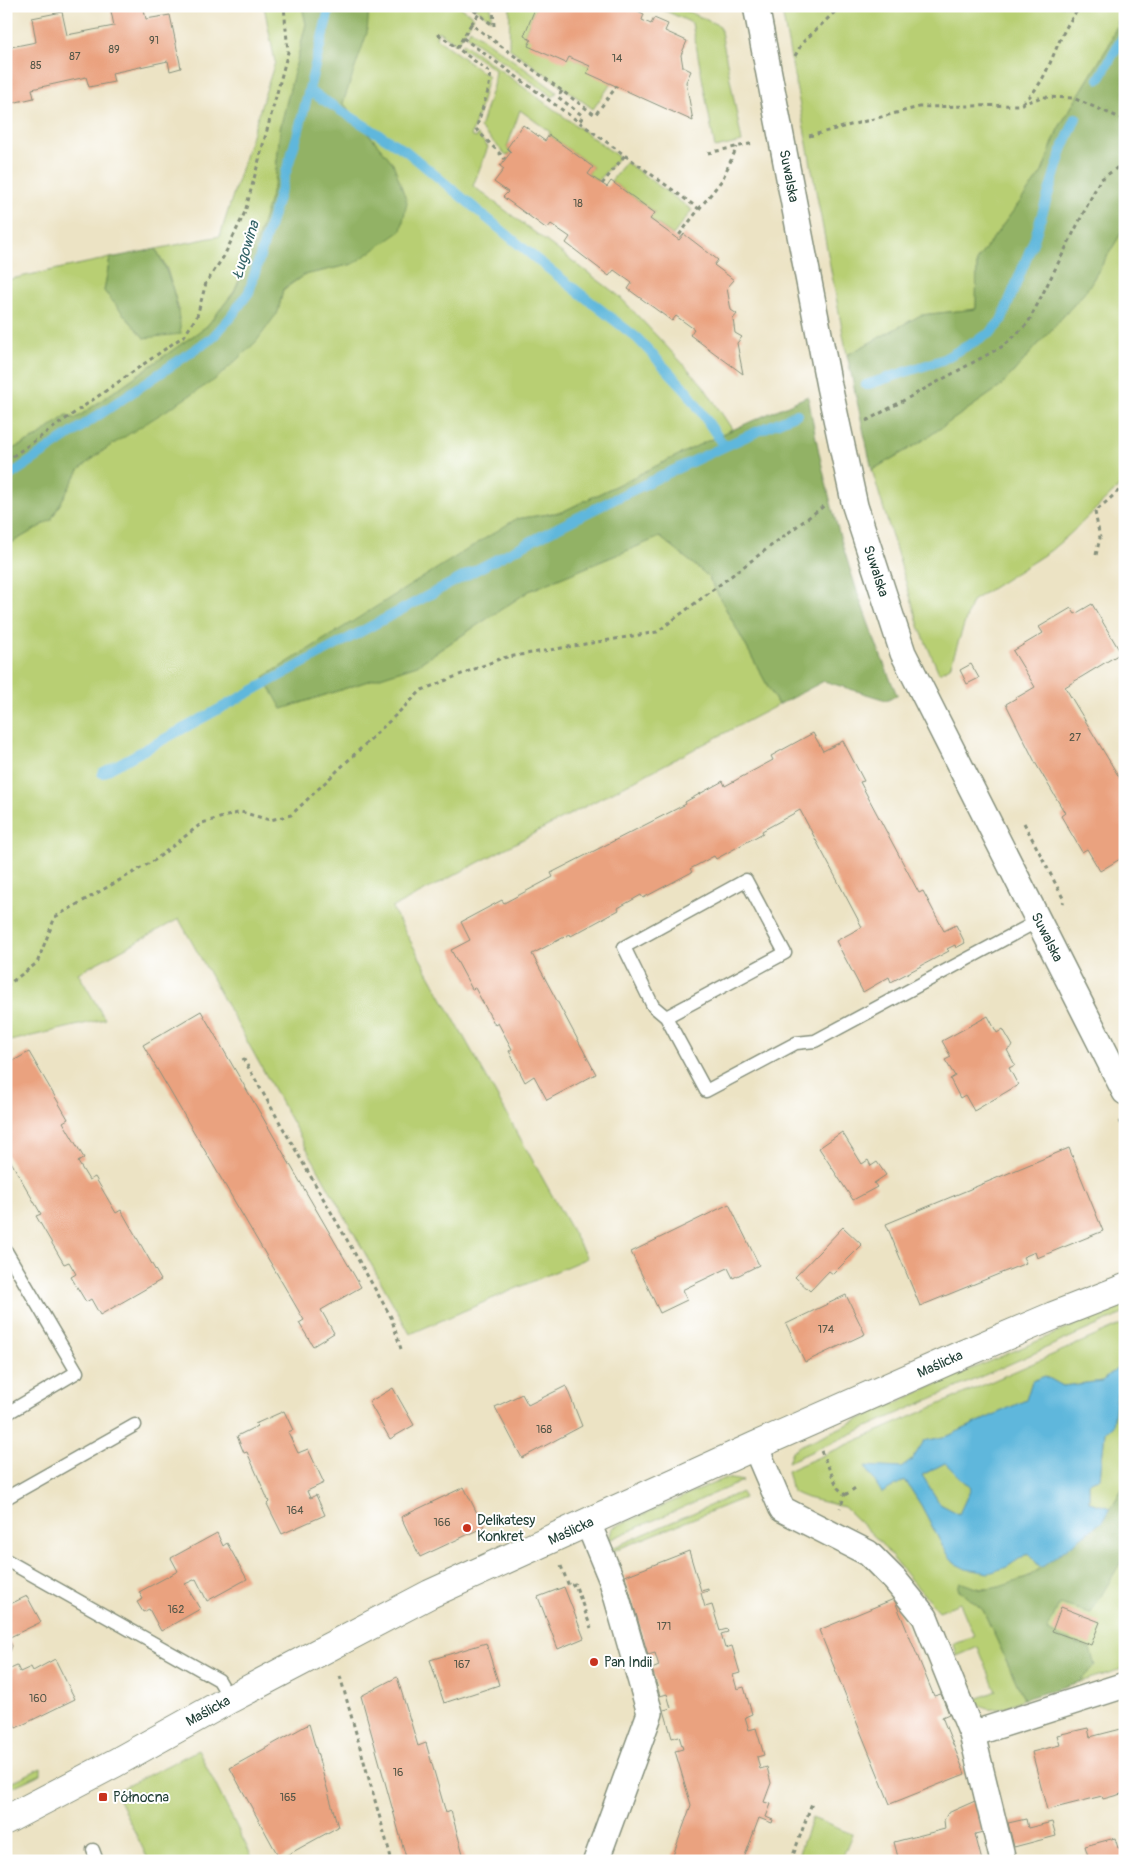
<svg xmlns="http://www.w3.org/2000/svg" width="1131" height="1867" viewBox="0 0 1131 1867" font-family="Pangolin,sans-serif">
	<rect width="100%" height="100%" fill="#fff"/>
	<filter id="ink" filterUnits="userSpaceOnUse"><feTurbulence type="fractalNoise" baseFrequency=".02" numOctaves="2"/><feDisplacementMap in="SourceGraphic" scale="10" xChannelSelector="R" yChannelSelector="G"/><feConvolveMatrix kernelMatrix="1 2 1 2 8 2 1 2 1" color-interpolation-filters="sRGB"/></filter>
	<filter id="wash" filterUnits="userSpaceOnUse"><feTurbulence type="fractalNoise" baseFrequency=".0096" numOctaves="4" result="noise"/><feDisplacementMap in="SourceGraphic" scale="20" xChannelSelector="R" yChannelSelector="G"/><feGaussianBlur stdDeviation="1.12" result="paint"/><feColorMatrix in="noise" values="0 0 0 0 0 0 0 0 0 0 0 0 0 0 0 0 0 1.4 0 .05"/><feComposite in="paint" operator="in"/></filter>
	<g filter="url(#wash)">
		<rect width="100%" height="100%" fill="#ece3c4"/>
		<path fill="#b8cf73" stroke="#6c8654" d="M 264,6 L 302,6 L 306,24 L 280,129 L 275,182 L 258,238 L 234,292 L 207,326 L 75,419 L 67,415 L 36,438 L 6,452 L 6,280 L 110,258 L 104,291 L 144,338 L 179,310 L 167,269 L 156,249 L 220,236 L 275,62 Z
			M 369,6 L 459,6 L 474,17 L 457,44 L 438,31 L 436,38 L 488,76 L 480,109 L 471,136 L 476,138 L 477,134 L 488,147 L 473,186 L 619,296 L 702,384 L 732,429 L 562,512 L 516,519 L 282,709 L 417,665 L 529,591 L 660,537 L 708,576 L 778,705 L 392,908 L 587,1258 L 410,1334 L 179,919 L 78,973 L 105,1019 L 6,1042 L 6,546 L 51,520 L 79,470 L 278,312 L 283,290 L 304,275 L 353,264 L 393,163 L 343,103 L 366,33 Z
			M 472,6 L 491,6 L 491,19 Z
			M 510,6 L 536,6 L 524,36 L 590,66 L 611,84 L 593,109 L 509,48 Z
			M 655,6 L 676,6 L 720,26 L 742,142 L 715,148 L 692,23 Z
			M 781,6 L 1124,6 L 1109,45 L 1058,129 L 1042,172 L 977,260 L 976,309 L 921,315 L 847,355 Z
			M 470,29 L 557,92 L 553,97 L 467,36 Z
			M 463,43 L 619,157 L 598,181 L 588,174 L 593,167 L 549,135 L 550,132 L 520,110 L 507,148 L 511,152 L 507,156 L 480,128 L 493,86 L 495,70 L 461,47 Z
			M 626,162 L 692,210 L 673,235 L 650,219 L 655,213 L 611,181 Z
			M 1125,227 L 1125,481 L 1069,535 L 1050,551 L 972,601 L 950,667 L 939,673 L 920,629 L 872,470 L 919,443 L 1000,387 L 1086,291 Z
			M 1125,1304 L 1125,1313 L 788,1462 L 792,1451 L 802,1445 L 969,1370 Z
			M 1125,1323 L 1125,1362 L 1102,1381 L 1063,1386 L 1045,1376 L 1032,1381 L 1026,1400 L 948,1436 L 924,1441 L 912,1460 L 901,1468 L 866,1467 L 905,1480 L 921,1505 L 943,1547 L 954,1563 L 1007,1567 L 1028,1553 L 1041,1568 C 1018,1585 987,1596 960,1583 L 958,1588 L 983,1610 L 1024,1699 C 1006,1706 989,1718 974,1700 L 996,1691 L 978,1647 L 957,1656 L 954,1644 L 974,1636 L 960,1603 L 939,1611 L 910,1579 L 878,1540 L 844,1507 L 807,1498 L 792,1492 L 787,1471 Z
			M 1125,1384 L 1125,1484 L 1111,1508 L 1089,1502 L 1089,1483 L 1100,1478 L 1105,1432 L 1113,1425 L 1117,1394 Z
			M 945,1463 L 971,1488 L 959,1514 L 940,1504 L 922,1475 Z
			M 726,1478 L 743,1481 L 609,1540 L 612,1528 Z
			M 741,1492 L 744,1498 L 613,1551 L 612,1548 Z
			M 1125,1555 L 1125,1668 L 1079,1682 L 1095,1666 L 1047,1631 L 1059,1603 L 1116,1569 Z
			M 198,1750 L 254,1861 L 149,1861 L 115,1792 Z
			M 41,1768 L 41,1774 L 6,1790 L 6,1782 L 16,1780 Z
			M 812,1818 L 852,1834 L 841,1861 L 796,1861 Z"/>
		<path fill="#92b265" stroke="#58784c" d="M 302,6 L 369,6 L 367,33 L 343,103 L 393,163 L 407,202 L 401,231 L 353,264 L 304,275 L 283,289 L 278,312 L 256,342 L 216,379 L 99,453 L 79,470 L 51,520 L 6,546 L 6,452 L 36,438 L 67,415 L 75,419 L 207,326 L 234,292 L 258,238 L 275,182 L 280,129 L 306,24 Z
			M 1124,6 L 1125,227 L 1086,291 L 1000,387 L 919,443 L 872,470 L 847,355 L 921,315 L 976,309 L 977,260 L 1042,172 L 1058,129 L 1109,45 Z
			M 156,249 C 171,276 178,304 181,334 L 144,338 L 104,291 L 110,258 Z
			M 808,396 C 826,500 855,598 897,695 L 886,700 L 824,681 L 778,705 L 708,576 L 660,537 L 529,591 L 417,665 L 282,709 L 264,677 L 516,519 L 562,512 L 703,443 Z
			M 1125,1484 L 1125,1555 L 1091,1613 L 1059,1604 L 1047,1631 L 1090,1649 L 1095,1666 L 1079,1682 L 1024,1699 L 983,1610 L 958,1589 L 960,1582 L 981,1590 L 999,1587 L 1027,1578 L 1104,1520 Z"/>
		<path fill="#5eb7dc" stroke="#3e7a88" fill-rule="evenodd" d="M 1125,1362 L 1125,1384 L 1117,1394 L 1113,1425 L 1105,1432 L 1100,1478 L 1089,1483 L 1089,1502 L 1111,1508 L 1104,1520 L 1041,1568 L 1028,1553 L 1007,1567 L 989,1573 L 966,1569 L 954,1563 L 943,1547 L 921,1505 L 905,1480 L 882,1493 L 865,1466 L 901,1468 L 912,1460 L 924,1441 L 948,1436 L 1026,1400 L 1032,1381 L 1045,1376 L 1063,1386 L 1102,1381 ZM 945,1463 L 971,1488 L 959,1514 L 940,1504 L 922,1475 Z"/>
		<g fill="none" stroke-linecap="round" stroke-linejoin="round">
			<path stroke="#5eb7dc" stroke-width="10" d="M 1099,79 L 1125,33
				M 309,91 L 406,151 L 540,262 L 637,338 L 687,391 L 724,446
				M 866,385 L 942,360 L 990,333 L 1001,321 L 1034,240 L 1062,150 L 1076,118
				M 6,478 L 212,338 L 230,318 L 249,292 L 298,133 L 330,6
				M 102,773 C 331,649 558,518 797,414"/>
		</g>
		<g id="blocks">
			<path fill="#eaa27f" d="M 110,6 L 143,6 L 146,19 L 170,15 L 181,68 L 170,71 L 168,61 L 112,73 L 114,82 L 89,87 L 86,77 L 32,89 L 34,98 L 12,103 L 10,93 L 6,94 L 6,48 L 36,42 L 32,18 L 62,12 L 67,35 L 114,26 Z
				M 536,6 L 610,6 L 616,9 L 617,6 L 627,6 L 644,14 L 642,20 L 651,24 L 654,18 L 668,24 L 665,31 L 687,41 L 681,55 L 683,67 L 691,71 L 686,82 L 693,121 L 587,73 L 590,66 L 569,57 L 566,63 L 528,46 L 531,40 L 524,36 Z
				M 523,125 L 545,141 L 549,135 L 593,167 L 588,174 L 598,181 L 607,187 L 611,181 L 655,213 L 650,219 L 679,240 L 684,234 L 718,260 L 714,265 L 734,280 L 727,288 L 731,310 L 737,314 L 733,319 L 735,333 L 742,337 L 737,343 L 743,374 L 690,335 L 694,329 L 676,316 L 672,321 L 628,289 L 632,283 L 614,270 L 609,276 L 566,243 L 570,237 L 551,224 L 547,229 L 503,197 L 508,192 L 494,182 L 504,169 L 500,166 L 511,152 L 507,148 Z
				M 1092,604 L 1121,653 L 1065,687 L 1125,787 L 1125,856 L 1100,871 L 1087,849 L 1082,852 L 1061,816 L 1065,813 L 1036,764 L 1006,704 L 1035,687 L 1013,651 L 1043,633 L 1039,627 L 1071,608 L 1075,614 Z
				M 971,664 L 979,678 L 967,684 L 960,670 Z
				M 813,733 L 823,751 L 843,741 L 864,781 L 860,782 L 919,893 L 923,891 L 944,931 L 956,925 L 965,943 L 956,948 L 955,945 L 947,949 L 949,951 L 891,982 L 889,977 L 863,992 L 836,941 L 862,927 L 800,810 L 762,831 L 763,833 L 716,859 L 714,856 L 690,869 L 692,872 L 643,898 L 641,895 L 618,908 L 619,910 L 571,936 L 570,934 L 532,954 L 596,1074 L 547,1100 L 534,1076 L 525,1082 L 509,1051 L 512,1049 L 498,1023 L 495,1025 L 475,988 L 472,989 L 451,950 L 470,940 L 461,922 L 502,900 L 504,903 L 553,877 L 551,873 L 686,804 L 685,802 L 723,781 L 725,786 L 773,760 L 771,756 Z
				M 201,1011 L 361,1287 L 321,1310 L 334,1333 L 313,1346 L 299,1323 L 304,1320 L 143,1045 Z
				M 988,1016 L 997,1033 L 1003,1029 L 1013,1046 L 1007,1050 L 1015,1065 L 1009,1068 L 1018,1085 L 974,1111 L 965,1095 L 960,1098 L 950,1079 L 955,1076 L 945,1060 L 951,1057 L 942,1041 Z
				M 29,1052 L 68,1119 L 63,1122 L 84,1158 L 78,1162 L 89,1180 L 95,1177 L 116,1213 L 121,1210 L 161,1280 L 100,1315 L 91,1299 L 86,1302 L 71,1277 L 76,1274 L 69,1262 L 64,1264 L 36,1216 L 41,1214 L 6,1153 L 6,1065 Z
				M 842,1132 L 862,1164 L 868,1160 L 871,1166 L 877,1162 L 886,1175 L 874,1183 L 877,1187 L 853,1200 L 819,1148 Z
				M 1069,1148 L 1103,1231 L 1037,1258 L 1035,1252 L 1023,1257 L 1026,1263 L 920,1306 L 886,1224 Z
				M 729,1204 L 759,1265 L 733,1278 L 728,1268 L 682,1290 L 687,1300 L 660,1313 L 631,1252 Z
				M 843,1227 L 862,1245 L 833,1274 L 829,1271 L 810,1291 L 795,1277 Z
				M 846,1295 L 865,1334 L 805,1362 L 786,1324 Z
				M 6,1354 L 12,1363 L 6,1366 Z
				M 566,1386 L 582,1426 L 522,1458 L 495,1407 L 522,1394 L 528,1405 Z
				M 393,1388 L 414,1425 L 390,1439 L 369,1402 Z
				M 284,1411 L 293,1430 L 288,1432 L 298,1453 L 308,1449 L 324,1483 L 307,1491 L 310,1498 L 316,1495 L 325,1515 L 282,1534 L 267,1504 L 269,1502 L 247,1452 L 244,1453 L 237,1436 L 257,1426 L 255,1424 Z
				M 464,1487 L 484,1527 L 420,1557 L 401,1517 Z
				M 217,1533 L 223,1546 L 227,1543 L 247,1579 L 207,1601 L 196,1579 L 185,1584 L 200,1609 L 161,1631 L 149,1609 L 143,1612 L 137,1602 L 143,1599 L 139,1592 L 178,1571 L 171,1558 Z
				M 689,1551 L 701,1591 L 708,1589 L 708,1591 L 701,1593 L 705,1607 L 712,1605 L 720,1631 L 727,1629 L 728,1632 L 721,1634 L 725,1648 L 732,1646 L 740,1673 L 733,1675 L 737,1689 L 744,1687 L 752,1714 L 745,1717 L 749,1730 L 756,1728 L 764,1755 L 757,1757 L 760,1769 L 767,1767 L 771,1783 L 764,1802 L 771,1804 L 766,1817 L 773,1820 L 772,1823 L 759,1818 L 743,1861 L 671,1861 L 691,1805 L 675,1751 L 683,1749 L 679,1736 L 672,1738 L 664,1710 L 671,1708 L 667,1694 L 660,1696 L 652,1669 L 659,1666 L 655,1653 L 648,1655 L 625,1576 Z
				M 564,1587 L 584,1638 L 558,1649 L 538,1597 Z
				M 27,1596 L 41,1622 L 8,1638 L 12,1646 L 10,1652 L 6,1653 L 6,1606 Z
				M 894,1599 L 934,1696 L 941,1694 L 949,1714 L 942,1717 L 965,1774 L 890,1804 L 819,1630 Z
				M 1061,1607 L 1100,1622 L 1091,1645 L 1052,1631 Z
				M 486,1643 L 499,1685 L 444,1703 L 430,1660 Z
				M 55,1659 L 75,1699 L 16,1728 L 12,1719 L 6,1721 L 6,1684 L 9,1683 L 6,1678 L 6,1671 L 17,1666 L 20,1672 L 31,1667 L 33,1671 Z
				M 397,1677 L 418,1746 L 426,1743 L 446,1813 L 451,1811 L 465,1861 L 407,1861 L 361,1696 Z
				M 309,1724 L 338,1827 L 280,1859 L 230,1768 Z
				M 1088,1728 L 1090,1737 L 1125,1728 L 1125,1793 L 1103,1799 L 1102,1796 L 1047,1810 L 1032,1752 L 1060,1745 L 1057,1735 Z
				M 975,1801 L 983,1832 L 975,1834 L 982,1861 L 899,1861 L 894,1842 L 945,1829 L 944,1820 L 948,1813 Z
				M 1026,1819 L 1028,1828 L 1052,1822 L 1056,1836 L 1014,1847 L 1008,1823 Z
				M 1115,1838 L 1118,1848 L 1125,1847 L 1125,1861 L 1071,1861 L 1088,1856 L 1085,1846 Z"/>
		</g>
	</g>
	<g filter="url(#ink)">
		<use href="#blocks" fill-opacity="0" stroke="#86907c" stroke-width="1"/>
		<g fill="none" stroke-linecap="round" stroke-linejoin="round">
			<g stroke="#86907c" stroke-width="15">
				<path id="lane" d="M 666,1017 L 653,1006 L 624,947 L 746,880 L 785,953 L 666,1017 L 706,1091 L 796,1043 L 815,1041 L 1038,921
					M 6,1251 L 77,1372 L 6,1414
					M 6,1498 L 135,1425
					M 6,1560 L 219,1680 L 230,1699
					M 93,1850 L 97,1861"/>
			</g>
			<g stroke="#86907c" stroke-width="28">
				<path id="street" d="M 756,6 L 829,386 L 855,506 L 903,653 L 1125,1092
					M 755,1446 L 782,1509 L 868,1553 L 895,1580 L 925,1617 L 972,1734 L 1003,1861
					M 588,1523 L 612,1581 L 650,1713 L 596,1861
					M 972,1734 L 1125,1685"/>
			</g>
			<g stroke="#86907c" stroke-width="30">
				<path id="secondary" d="M 6,1820 L 115,1763 L 230,1699 L 430,1594 L 755,1446 L 961,1355 L 1053,1316 L 1125,1288"/>
			</g>
			<path stroke="#86907c" stroke-width="3" stroke-dasharray="4 4" stroke-linecap="butt" d="M 467,6 L 479,14
				M 493,6 L 494,26 L 479,14 L 471,24 L 595,115 L 617,86
				M 471,24 L 457,48 L 491,73 L 488,91 L 476,129 L 505,159
				M 438,34 L 457,48
				M 463,38 L 699,209 L 677,238
				M 795,56 L 802,43 L 841,6
				M 562,91 L 558,97 L 583,116 L 580,121
				M 1022,103 C 1047,84 1052,52 1067,26 C 1071,19 1076,13 1080,6
				M 809,136 L 919,107 L 1019,105 L 1042,97 L 1073,98 L 1125,120
				M 708,153 L 754,143
				M 602,184 L 625,155
				M 699,209 L 722,180 L 737,147
				M 866,421 L 1005,345 L 1028,323 L 1100,180 L 1125,162
				M 6,461 L 185,335 L 197,316 L 206,283 L 224,256 L 245,212 L 288,52 L 284,6
				M 1096,555 L 1100,538 L 1095,512 L 1125,485
				M 1024,823 L 1064,900 L 1063,903
				M 6,986 L 37,963 L 55,917 L 155,860 L 202,823 L 241,812 L 270,820 L 291,815 L 422,690 L 502,658 L 657,632 L 825,505
				M 243,1058 L 391,1317 L 401,1349
				M 1119,1121 L 1125,1132
				M 821,1451 L 838,1488 L 845,1495 L 840,1508
				M 845,1495 L 857,1487
				M 561,1566 L 569,1586 L 575,1584 L 591,1628
				M 340,1676 L 392,1861
				M 791,1861 L 812,1803"/>
			<use href="#lane" stroke="#fff" stroke-width="12"/>
			<use href="#street" stroke="#fff" stroke-width="25"/>
			<use href="#secondary" stroke="#fff" stroke-width="28"/>
		</g>
	</g>
	<g fill="#c8321e" stroke="#fff" stroke-width="2">
		<circle cx="467" cy="1528" r="5"/>
		<circle cx="594" cy="1662" r="5"/>
		<rect x="98" y="1792" width="10" height="10" rx="2.5"/>
	</g>
	<g text-anchor="middle" dominant-baseline="central" stroke-width="4" stroke-linejoin="round" paint-order="stroke">
		<g font-size="11" fill="#525647">
			<text x="154" y="40">91</text>
			<text x="114" y="49">89</text>
			<text x="75" y="56">87</text>
			<text x="617" y="58">14</text>
			<text x="36" y="65">85</text>
			<text x="578" y="203">18</text>
			<text x="1075" y="737">27</text>
			<text x="826" y="1329">174</text>
			<text x="544" y="1429">168</text>
			<text x="295" y="1510">164</text>
			<text x="442" y="1522">166</text>
			<text x="176" y="1609">162</text>
			<text x="664" y="1626">171</text>
			<text x="462" y="1664">167</text>
			<text x="38" y="1698">160</text>
			<text x="398" y="1772">16</text>
			<text x="288" y="1797">165</text>
		</g>
		<g font-size="14" fill="#1f3d34" stroke="#fff">
			<text transform="translate(789 176) rotate(79)">Suwalska</text>
			<text transform="translate(876 571) rotate(72)">Suwalska</text>
			<text transform="translate(1047 937) rotate(63)">Suwalska</text>
			<text transform="translate(940 1364) rotate(-24)">Maślicka</text>
			<text transform="translate(571 1531) rotate(-25)">Maślicka</text>
			<text transform="translate(208 1711) rotate(-29)">Maślicka</text>
		</g>
		<g font-size="14" fill="#1f3d34" stroke="#fff" text-anchor="start">
			<text x="477" y="1520">Delikatesy<tspan x="477" dy="16">Konkret</tspan></text>
			<text x="604" y="1662">Pan Indii</text>
			<text x="113" y="1797">Północna</text>
		</g>
		<g font-size="15" font-style="italic" fill="#326266" stroke="#fff">
			<text transform="translate(246 250) rotate(-73)">Ługowina</text>
		</g>
	</g>
	<rect width="1131" height="1867" fill="none" stroke="#fff" stroke-width="25"/>
</svg>
